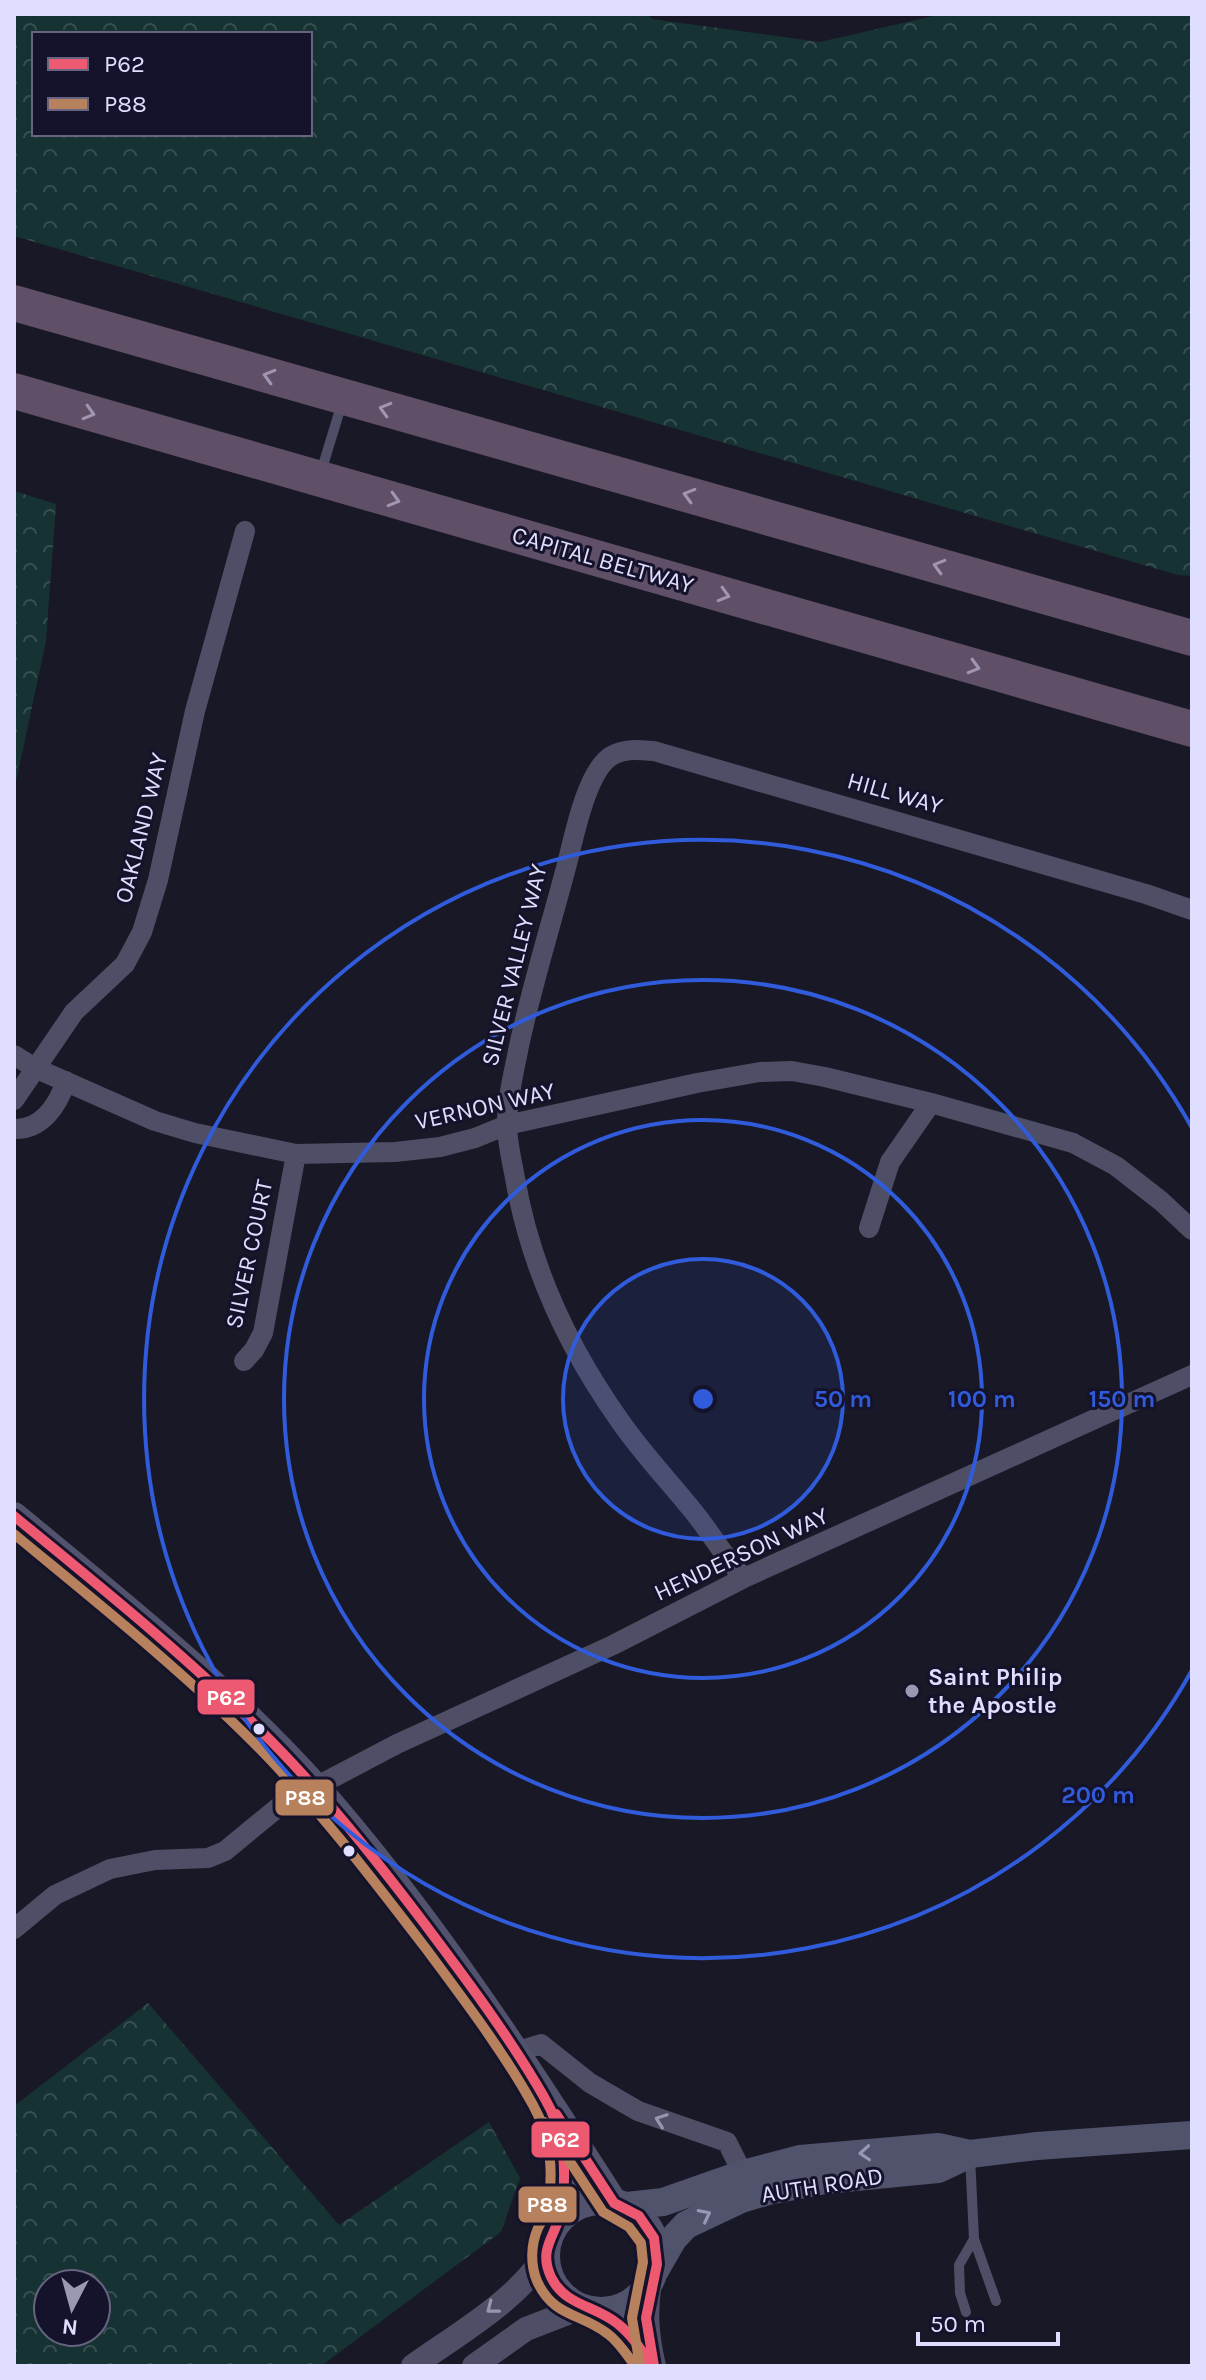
<svg xmlns="http://www.w3.org/2000/svg" width="1206" height="2380" viewBox="0 0 1206 2380" font-family="Karla,sans-serif">
	<defs>
		<pattern id="forest-crowns" width="20" height="18" patternUnits="userSpaceOnUse" patternTransform="scale(2)"><rect width="20" height="18" fill="#163232"/><path d="M2 6a3 3 0 1 1 6 0M12 15a3 3 0 1 1 6 0" fill="none" stroke="#384f51"/></pattern>
	</defs>
	<rect width="100%" height="100%" fill="#191826"/>
	<path fill="url(#forest-crowns)" fill-rule="evenodd" d="M 14,14 L 647,14 L 652,19 L 820,42 L 942,14 L 1192,14 L 1192,576 L 1178,575 L 14,236 ZM 34,34 L 310,34 L 310,134 L 34,134 Z
		M 14,491 L 56,504 L 46,641 L 14,791 Z
		M 148,2003 L 339,2225 L 489,2122 L 520,2178 L 501,2232 L 321,2366 L 14,2366 L 14,2106 ZM 48,2284 L 96,2284 L 96,2332 L 48,2332 Z"/>
	<g fill="none" stroke-linecap="round" stroke-linejoin="round">
		<path stroke="#4e4e66" stroke-width="10" d="M 321,472 L 342,403
			M 974,2239 L 996,2301
			M 966,2312 L 960,2293 L 959,2265 L 974,2239 L 970,2156"/>
		<path stroke="#4e4e66" stroke-width="20" d="M 14,1055 L 35,1068 L 155,1121 L 195,1133 L 296,1154 L 395,1152 L 440,1147 L 475,1138 L 507,1125 L 697,1083 L 760,1072 L 792,1071 L 825,1077 L 931,1103
			M 14,1100 L 74,1012 L 125,964 L 142,932 L 158,880 L 195,711 L 245,531
			M 14,1129 C 42,1130 58,1105 66,1081
			M 869,1228 L 890,1162 L 931,1103 L 1073,1143 L 1116,1166 L 1161,1201 L 1192,1230
			M 244,1361 L 254,1350 L 263,1333 L 296,1154
			M 744,1578 C 723,1556 712,1534 693,1511 C 669,1481 642,1453 620,1421 C 569,1349 530,1266 515,1178 C 512,1161 507,1142 507,1124 C 507,1098 514,1072 519,1046 C 532,985 551,925 567,864 C 574,837 587,768 613,755 C 626,748 640,750 654,751 L 1146,894 L 1192,910
			M 14,1929 L 55,1895 L 110,1869 L 155,1860 L 208,1858 L 225,1851 L 281,1805 L 397,1744 L 613,1645 L 744,1578 L 1192,1375
			M 515,2052 L 541,2044 L 590,2083 L 638,2111 L 727,2142 L 743,2174"/>
		<path stroke="#4e4e66" stroke-width="24" d="M 650,2282 C 645,2312 647,2336 654,2366
			M 594,2310 L 614,2320 L 649,2362
			M 413,2366 C 456,2335 520,2299 546,2253
			M 474,2366 L 526,2329 L 583,2307"/>
		<path stroke="#51526c" stroke-width="28" d="M 14,1516 C 124,1607 240,1698 333,1807 C 438,1930 527,2067 614,2203
			M 558,2128 L 566,2166 L 560,2219
			M546 2256a55 55 0 1 1 110 0a55 55 0 1 1-110 0Z
			M 627,2206 L 663,2202 L 743,2174 L 800,2159 L 938,2147 L 970,2154
			M 654,2272 L 673,2239 L 686,2225 L 741,2199 L 768,2191 L 825,2180 L 938,2169 L 970,2154 L 1037,2146 L 1192,2135"/>
		<path stroke="#5f4f67" stroke-width="36" d="M 14,303 L 1192,638
			M 14,391 L 1192,729"/>
		<g stroke="#15122c" stroke-width="16">
			<path id="bus-1" d="M 14,1516 C 98,1585 183,1653 260,1730 C 320,1789 373,1856 424,1923 C 466,1979 509,2036 544,2097 C 565,2132 568,2174 560,2214 C 555,2237 538,2249 551,2277 C 565,2306 595,2305 618,2324 C 632,2335 642,2351 652,2366
				M 556,2114 L 614,2203 L 639,2216 L 654,2238 L 657,2264 L 646,2318 L 654,2366"/>
		</g>
		<g stroke="#15122c" stroke-width="16">
			<path id="bus-2" d="M 14,1534 C 95,1601 178,1667 252,1741 C 316,1805 372,1878 427,1950 C 464,2000 503,2051 533,2105 C 551,2137 555,2176 546,2211 C 545,2217 541,2222 538,2228 C 531,2244 530,2264 537,2281 C 553,2317 581,2313 608,2334 C 619,2342 627,2355 635,2366
				M 544,2122 L 603,2212 L 629,2227 L 641,2243 L 643,2262 L 632,2318 L 640,2366"/>
		</g>
		<use href="#bus-1" stroke="#ec5970" stroke-width="10"/>
		<use href="#bus-2" stroke="#b6815c" stroke-width="10"/>
	</g>
	<defs><path id="oneway-chevron" d="M-2-3.5L2.5 0L-2 3.5" fill="none" stroke-width="1.6" stroke-linecap="round" stroke-linejoin="round" transform="scale(2)"/></defs>
	<g stroke="#a096b2">
		<use href="#oneway-chevron" transform="translate(269 376) rotate(-164)"/>
		<use href="#oneway-chevron" transform="translate(385 409) rotate(-164)"/>
		<use href="#oneway-chevron" transform="translate(89 413) rotate(16)"/>
		<use href="#oneway-chevron" transform="translate(689 495) rotate(-164)"/>
		<use href="#oneway-chevron" transform="translate(394 500) rotate(16)"/>
		<use href="#oneway-chevron" transform="translate(939 566) rotate(-164)"/>
		<use href="#oneway-chevron" transform="translate(724 595) rotate(16)"/>
		<use href="#oneway-chevron" transform="translate(974 667) rotate(16)"/>
	</g>
	<g stroke="#9796b2">
		<use href="#oneway-chevron" transform="translate(661 2120) rotate(-160)"/>
		<use href="#oneway-chevron" transform="translate(492 2308) rotate(142)"/>
	</g>
	<g stroke="#9898b5">
		<use href="#oneway-chevron" transform="translate(865 2153) rotate(176)"/>
		<use href="#oneway-chevron" transform="translate(705 2215) rotate(-27)"/>
	</g>
	<circle cx="703" cy="1399" r="140" fill="#305cdc" fill-opacity=".12"/>
	<g fill="none" stroke="#305cdc" stroke-width="4">
		<circle cx="703" cy="1399" r="140"/>
		<circle cx="703" cy="1399" r="279"/>
		<circle cx="703" cy="1399" r="419"/>
		<path d="M1192 1670A559 559 0 1 1 1192 1128"/>
	</g>
	<circle fill="#9a99b2" stroke="#15122c" stroke-width="3" cx="912" cy="1691" r="8"/>
	<g fill="#e0defe" stroke="#15122c" stroke-width="3">
		<circle cx="259" cy="1729" r="7"/>
		<circle cx="349" cy="1851" r="7"/>
	</g>
	<g text-anchor="middle" dominant-baseline="central" stroke-width="6" stroke-linejoin="round" paint-order="stroke">
		<g font-size="24" fill="#e0defe" stroke="#15122c">
			<text transform="translate(603 560) rotate(16)">CAPITAL BELTWAY</text>
			<text transform="translate(895 793) rotate(16)">HILL WAY</text>
			<text transform="translate(141 828) rotate(-76)">OAKLAND WAY</text>
			<text transform="translate(514 965) rotate(-76)">SILVER VALLEY WAY</text>
			<text transform="translate(485 1106) rotate(-13)">VERNON WAY</text>
			<text transform="translate(249 1254) rotate(-78)">SILVER COURT</text>
			<text transform="translate(741 1554) rotate(-25)">HENDERSON WAY</text>
			<text transform="translate(822 2185) rotate(-9)">AUTH ROAD</text>
		</g>
		<g font-size="24" font-weight="bold" fill="#e0defe" stroke="#15122c" text-anchor="start">
			<text x="928" y="1677">Saint Philip<tspan x="928" dy="28">the Apostle</tspan></text>
		</g>
	</g>
	<circle cx="703" cy="1399" r="12" fill="#305cdc" stroke="#15122c" stroke-width="4"/>
	<g font-size="24" text-anchor="middle" font-weight="bold" fill="#305cdc" stroke="#15122c" stroke-width="6" stroke-linejoin="round" paint-order="stroke">
		<text x="843" y="1407">50 m</text>
		<text x="982" y="1407">100 m</text>
		<text x="1122" y="1407">150 m</text>
		<text x="1098" y="1803">200 m</text>
	</g>
	<g stroke="#15122c" stroke-width="3">
		<rect x="196" y="1678" width="60" height="38" rx="8" fill="#ec5970"/>
		<rect x="274" y="1778" width="61" height="39" rx="8" fill="#b6815c"/>
		<rect x="530" y="2120" width="61" height="39" rx="8" fill="#ec5970"/>
		<rect x="517" y="2185" width="61" height="39" rx="8" fill="#b6815c"/>
	</g>
	<g font-size="22" text-anchor="middle" font-weight="bold" fill="#fff">
		<text x="226" y="1705">P62</text>
		<text x="305" y="1805">P88</text>
		<text x="560" y="2147">P62</text>
		<text x="547" y="2212">P88</text>
	</g>
	<rect width="1206" height="2380" fill="none" stroke="#e0defe" stroke-width="32"/>
	<rect x="32" y="32" width="280" height="104" fill="#15122c" stroke="#666480" stroke-width="2"/>
	<rect x="48" y="58" width="40" height="12" fill="#ec5970" stroke="#666480" stroke-width="2"/>
	<text x="104" y="72" font-size="24" fill="#e0defe">P62</text>
	<rect x="48" y="98" width="40" height="12" fill="#b6815c" stroke="#666480" stroke-width="2"/>
	<text x="104" y="112" font-size="24" fill="#e0defe">P88</text>
	<g transform="translate(72 2308) rotate(186)"><circle r="38" fill="#15122c" stroke="#666480" stroke-width="2"/>
	<path d="M0-6L14 30L0 20L-14 30Z" fill="#9a99b2"/>
	<text y="-12" font-size="22" font-weight="bold" text-anchor="middle" fill="#e0defe">N</text>
	</g>
	<path d="M918 2332v12h140v-12" fill="none" stroke="#e0defe" stroke-width="4"/>
	<text x="930" y="2332" font-size="24" fill="#e0defe" stroke="#15122c" stroke-width="6" paint-order="stroke">50 m</text>
</svg>
